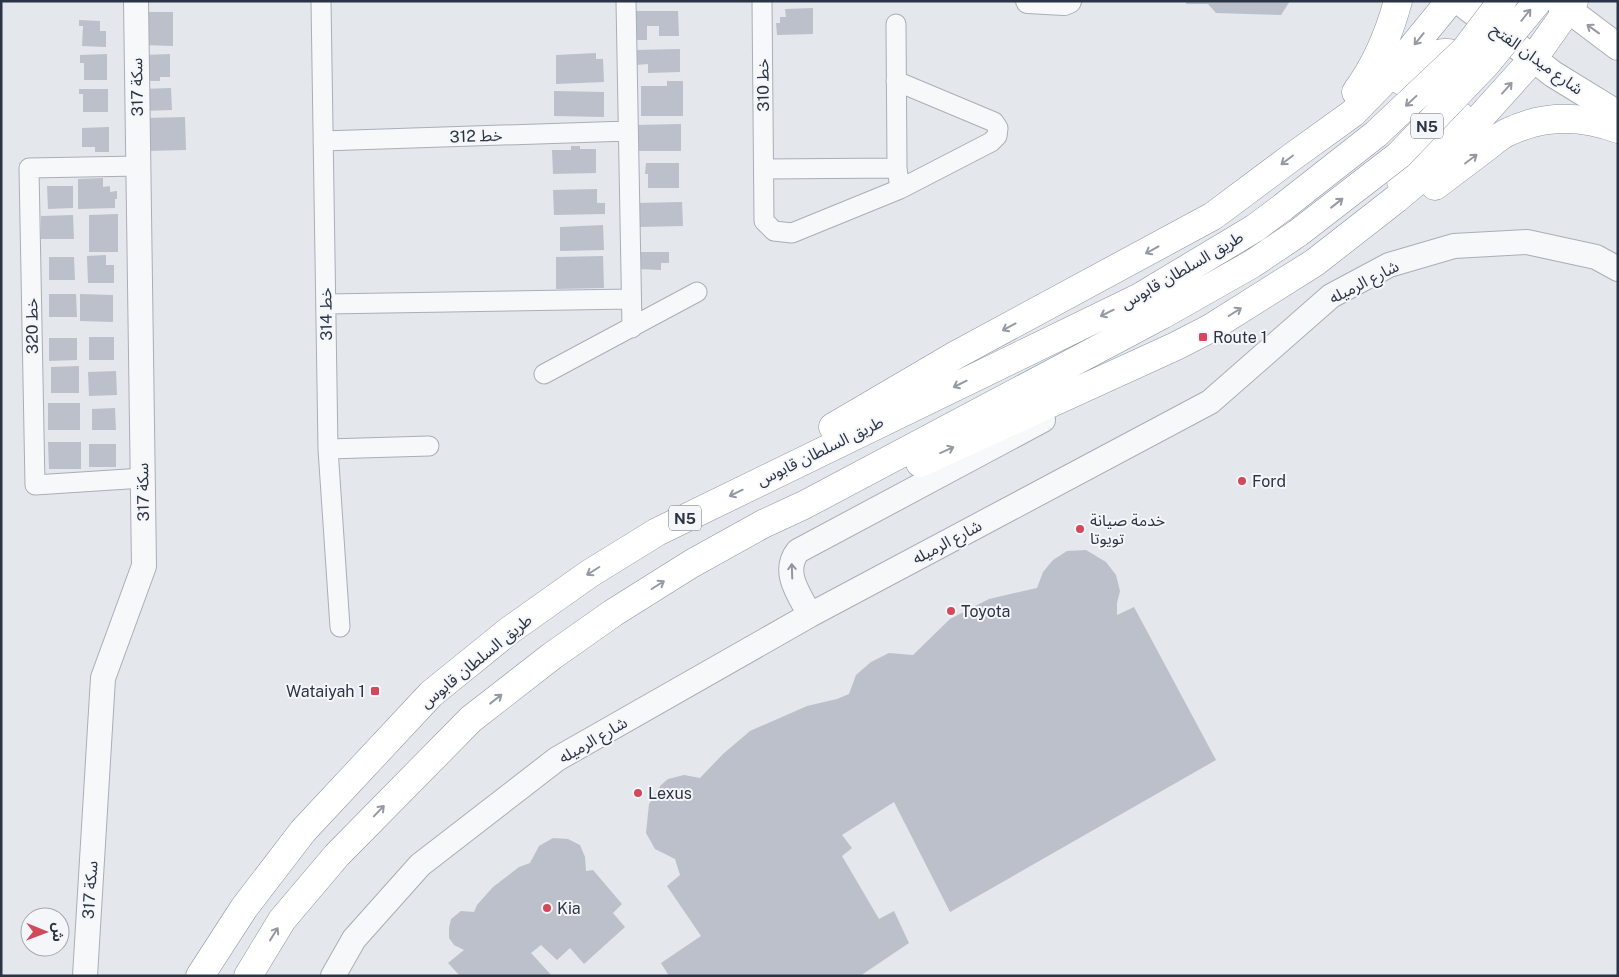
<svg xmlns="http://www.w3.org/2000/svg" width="1619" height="977" viewBox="0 0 1619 977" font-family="'Public Sans','Noto Sans Arabic',sans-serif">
	<rect width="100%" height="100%" fill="#e4e7ec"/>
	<path fill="#bbc0ca" d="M 1186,1 L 1290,1 L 1281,15 L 1216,13 L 1208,4 L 1186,4 Z
		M 813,8 L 813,34 L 777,35 L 776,23 L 780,23 L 780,17 L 786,17 L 785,9 Z
		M 632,11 L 678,11 L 679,36 L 659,36 L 659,26 L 647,26 L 647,40 L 633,40 Z
		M 144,12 L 173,12 L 173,46 L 144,45 Z
		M 79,20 L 100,21 L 100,31 L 106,31 L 106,47 L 82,46 L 83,26 L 79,26 Z
		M 680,49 L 680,72 L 648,73 L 648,64 L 636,65 L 635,50 Z
		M 596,53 L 596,59 L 603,59 L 604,82 L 556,84 L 556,55 Z
		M 107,54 L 107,80 L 84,80 L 84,63 L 80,63 L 80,55 Z
		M 170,54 L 170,77 L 160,77 L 160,81 L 150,81 L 150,78 L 144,78 L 144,55 Z
		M 667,81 L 683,81 L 683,116 L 641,116 L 641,86 L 667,86 Z
		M 171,88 L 172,110 L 142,111 L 141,89 Z
		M 79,89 L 108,89 L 108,112 L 83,112 L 83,94 L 79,94 Z
		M 554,91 L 604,92 L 604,117 L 554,116 Z
		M 185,117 L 186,150 L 146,151 L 146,118 Z
		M 681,124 L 681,151 L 636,151 L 636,125 Z
		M 109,127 L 109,152 L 95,152 L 95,147 L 82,147 L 82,128 Z
		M 571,146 L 580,146 L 580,149 L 596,149 L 596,173 L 553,174 L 552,150 L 571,150 Z
		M 646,163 L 679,163 L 679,188 L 648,188 L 648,174 L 645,174 Z
		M 103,178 L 103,187 L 110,186 L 110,192 L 117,191 L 117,199 L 115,199 L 115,208 L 78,209 L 78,179 Z
		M 47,186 L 73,186 L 73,208 L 48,209 Z
		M 597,189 L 597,203 L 605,203 L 605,214 L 554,215 L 553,190 Z
		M 682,202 L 683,226 L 639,227 L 639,203 Z
		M 118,214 L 118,252 L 89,252 L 89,215 Z
		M 73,215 L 74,239 L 41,239 L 41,216 Z
		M 603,225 L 604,250 L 560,251 L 560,227 Z
		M 638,252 L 669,252 L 669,263 L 661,263 L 661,270 L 638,269 Z
		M 106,255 L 106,265 L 114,265 L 114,283 L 88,283 L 87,256 Z
		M 603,256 L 604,288 L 556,289 L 556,257 Z
		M 49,257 L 74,257 L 75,280 L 49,280 Z
		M 49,294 L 76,294 L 77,317 L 49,317 Z
		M 80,294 L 113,295 L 113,322 L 80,321 Z
		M 89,337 L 114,337 L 114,360 L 89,360 Z
		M 49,338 L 77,338 L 77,360 L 49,361 Z
		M 79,366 L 79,393 L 51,393 L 51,367 Z
		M 116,371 L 117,395 L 89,396 L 88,372 Z
		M 48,403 L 80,403 L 80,430 L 48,430 Z
		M 115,408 L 116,430 L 92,430 L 92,409 Z
		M 48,442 L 81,442 L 81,469 L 49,469 Z
		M 89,444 L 116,444 L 116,467 L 89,467 Z
		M 1086,550 L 1106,562 L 1116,575 L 1120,591 L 1117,603 L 1117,615 L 1134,607 L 1216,760 L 950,912 L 894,802 L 842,835 L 852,848 L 842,856 L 879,919 L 894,911 L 909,943 L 860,976 L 669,976 L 661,963 L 701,936 L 667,886 L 680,875 L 675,859 L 655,849 L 646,833 L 649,804 L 661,785 L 668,779 L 684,775 L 700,778 L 723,754 L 750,731 L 807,706 L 837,699 L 849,694 L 856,675 L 871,662 L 889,653 L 913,655 L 950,619 L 989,599 L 1037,588 L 1043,572 L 1053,560 L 1067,551 Z
		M 553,838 L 568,839 L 580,845 L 585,857 L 586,871 L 593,870 L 622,904 L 613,913 L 625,927 L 584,964 L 570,948 L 557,960 L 541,945 L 531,953 L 552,976 L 460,976 L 448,963 L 464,950 L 454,945 L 449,938 L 449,928 L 451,919 L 461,911 L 474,912 L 477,905 L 493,887 L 519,867 L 530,863 L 539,846 Z"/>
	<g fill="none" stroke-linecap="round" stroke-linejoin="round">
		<g stroke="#a9aeb7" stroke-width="21">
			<path id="minor" d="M 321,1 L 328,449 L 340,627
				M 626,1 L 632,328
				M 762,1 L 764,221 L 774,231 L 792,233 L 900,189 L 991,142 L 997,136 L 998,128 L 994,122 L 896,81
				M 896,24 L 897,168 L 900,189
				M 323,141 L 628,131
				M 139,166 L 29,168 L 35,485 L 143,478
				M 764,169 L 897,168
				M 326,304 L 631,299
				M 544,374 L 697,292
				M 328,449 L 429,446"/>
		</g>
		<g stroke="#a9aeb7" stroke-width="26">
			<path id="tertiary" d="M 1028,1 L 1064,3 L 1069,1
				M 810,615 C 800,596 781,572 798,551 L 1043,420
				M 85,976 L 103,678 L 144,566 L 136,1
				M 333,976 L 354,939 L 420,865 L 557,759 L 810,615 L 1210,402 L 1331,296 L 1389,265 L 1454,246 L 1527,242 L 1596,257 L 1618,269"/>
		</g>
		<g stroke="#a9aeb7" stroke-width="28">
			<path id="secondary" d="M 1459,1 L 1553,74 L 1618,114
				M 1557,1 L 1618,47"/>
		</g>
		<g stroke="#8b94a3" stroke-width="29">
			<path id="trunk" d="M 1402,81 C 1423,60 1449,35 1472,71
				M 1356,92 C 1376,65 1389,34 1398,1
				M 1401,181 L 1403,171 L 1460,116
				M 1435,186 C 1451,174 1468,161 1484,149 C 1491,144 1498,137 1506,133 C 1542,115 1580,115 1618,129
				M 833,427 L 954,356 L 1213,216 L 1292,157 L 1353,113 L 1388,77 L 1450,1
				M 920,463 L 1176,346 L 1209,329 L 1314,263 L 1396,199 L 1440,162 L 1533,59 L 1574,1
				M 200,976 L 244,908 L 303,831 L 431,694 L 510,630 L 589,574 L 657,532 L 1140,297 L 1255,228 L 1283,207
				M 248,976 L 282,920 L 337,855 L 471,719 L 552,656 L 613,613 L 691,564 L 763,524 L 804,505 L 1162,315 L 1252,264 L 1298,233"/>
		</g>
		<use href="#minor" stroke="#f7f8fa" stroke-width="19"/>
		<use href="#tertiary" stroke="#f7f8fa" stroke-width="24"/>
		<use href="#secondary" stroke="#fff" stroke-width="26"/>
		<use href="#trunk" stroke="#fff" stroke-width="28"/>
		<g stroke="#8b94a3" stroke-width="29" stroke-linecap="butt">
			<path id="trunk-bridge" d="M 1283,207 L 1376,134 L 1465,50 L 1502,1
				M 1298,233 L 1399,155 L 1486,64 L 1538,1"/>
		</g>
		<use href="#trunk-bridge" stroke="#fff" stroke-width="28"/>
	</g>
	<defs><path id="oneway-shaft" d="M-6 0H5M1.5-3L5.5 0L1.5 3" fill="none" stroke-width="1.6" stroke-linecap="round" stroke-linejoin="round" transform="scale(1.25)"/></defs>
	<g stroke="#959aa2">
		<use href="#oneway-shaft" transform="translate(1526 15) rotate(-51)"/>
		<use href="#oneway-shaft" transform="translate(1593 29) rotate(-144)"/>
		<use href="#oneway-shaft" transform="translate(1419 39) rotate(129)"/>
		<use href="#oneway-shaft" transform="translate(1507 88) rotate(-48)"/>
		<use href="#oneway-shaft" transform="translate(1411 101) rotate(137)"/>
		<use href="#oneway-shaft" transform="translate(1471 159) rotate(-37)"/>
		<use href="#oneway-shaft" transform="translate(1287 160) rotate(143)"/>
		<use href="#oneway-shaft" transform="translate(1337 203) rotate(-38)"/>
		<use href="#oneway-shaft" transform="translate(1152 250) rotate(151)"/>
		<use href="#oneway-shaft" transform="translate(1235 312) rotate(-32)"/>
		<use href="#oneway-shaft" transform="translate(1107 313) rotate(154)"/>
		<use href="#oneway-shaft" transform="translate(1009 327) rotate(152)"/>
		<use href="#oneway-shaft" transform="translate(960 384) rotate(154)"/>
		<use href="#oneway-shaft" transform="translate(947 450) rotate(-24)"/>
		<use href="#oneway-shaft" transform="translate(736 493) rotate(154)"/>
		<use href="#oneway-shaft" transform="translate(593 571) rotate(148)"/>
		<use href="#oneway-shaft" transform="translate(658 585) rotate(-32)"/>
		<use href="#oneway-shaft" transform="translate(496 699) rotate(-38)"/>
		<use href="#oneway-shaft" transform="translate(379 811) rotate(-46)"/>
		<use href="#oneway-shaft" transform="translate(274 934) rotate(-58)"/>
	</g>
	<use stroke="#9196a0" href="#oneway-shaft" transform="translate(792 571) rotate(-92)"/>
	<g fill="#d1495b" stroke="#f4f6f9" stroke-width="2">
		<rect x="1198" y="332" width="10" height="10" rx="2.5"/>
		<circle cx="1242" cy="481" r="5"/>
		<circle cx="1080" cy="529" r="5"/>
		<circle cx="951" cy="611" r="5"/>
		<rect x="370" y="686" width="10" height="10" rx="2.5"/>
		<circle cx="638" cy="793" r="5"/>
		<circle cx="547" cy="908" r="5"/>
	</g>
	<g text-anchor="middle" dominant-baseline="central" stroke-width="4" stroke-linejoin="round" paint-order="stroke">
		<g fill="#f4f6f9" stroke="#676e7b" stroke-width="1">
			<rect x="1411" y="113.5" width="32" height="25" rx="4"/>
			<rect x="669" y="505.5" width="32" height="25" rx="4"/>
		</g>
		<g font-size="15" font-weight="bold" fill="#2b3445">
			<text x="1427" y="126">N5</text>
			<text x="685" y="518">N5</text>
		</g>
		<g font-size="16" fill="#2b3445" stroke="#f4f6f9">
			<text transform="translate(1537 59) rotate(36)">شارع ميدان الفتح</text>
			<text transform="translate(763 85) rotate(-91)">خط 310</text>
			<text transform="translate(137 87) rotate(-91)">سكة 317</text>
			<text transform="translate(476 136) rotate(-2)">خط 312</text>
			<text transform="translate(1182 270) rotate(-30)">طريق السلطان قابوس</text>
			<text transform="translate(1364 282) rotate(-27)">شارع الرميله</text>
			<text transform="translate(326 314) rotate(-91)">خط 314</text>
			<text transform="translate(32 326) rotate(-91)">خط 320</text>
			<text transform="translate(820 451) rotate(-26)">طريق السلطان قابوس</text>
			<text transform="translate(143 492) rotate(-91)">سكة 317</text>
			<text transform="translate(947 542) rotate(-28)">شارع الرميله</text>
			<text transform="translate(476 661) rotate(-39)">طريق السلطان قابوس</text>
			<text transform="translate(593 740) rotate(-30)">شارع الرميله</text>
			<text transform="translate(90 890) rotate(-86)">سكة 317</text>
		</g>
		<g font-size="16" fill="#2b3445" stroke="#f4f6f9" text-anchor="start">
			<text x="1213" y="337">Route 1</text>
			<text x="1252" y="481">Ford</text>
			<text x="1090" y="520">خدمة صيانة<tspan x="1090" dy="18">تويوتا</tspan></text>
			<text x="961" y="611">Toyota</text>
			<text x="365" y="691" text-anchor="end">Wataiyah 1</text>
			<text x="648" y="793">Lexus</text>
			<text x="557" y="908">Kia</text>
		</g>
	</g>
	<rect width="1619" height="977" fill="none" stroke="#2b3445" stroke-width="5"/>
	<g transform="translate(45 932) rotate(91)"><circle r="24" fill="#f4f6f9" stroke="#a4a8b1"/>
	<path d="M0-4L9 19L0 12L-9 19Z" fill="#d1495b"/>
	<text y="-8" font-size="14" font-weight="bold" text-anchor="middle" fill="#2b3445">ش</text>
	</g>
</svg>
